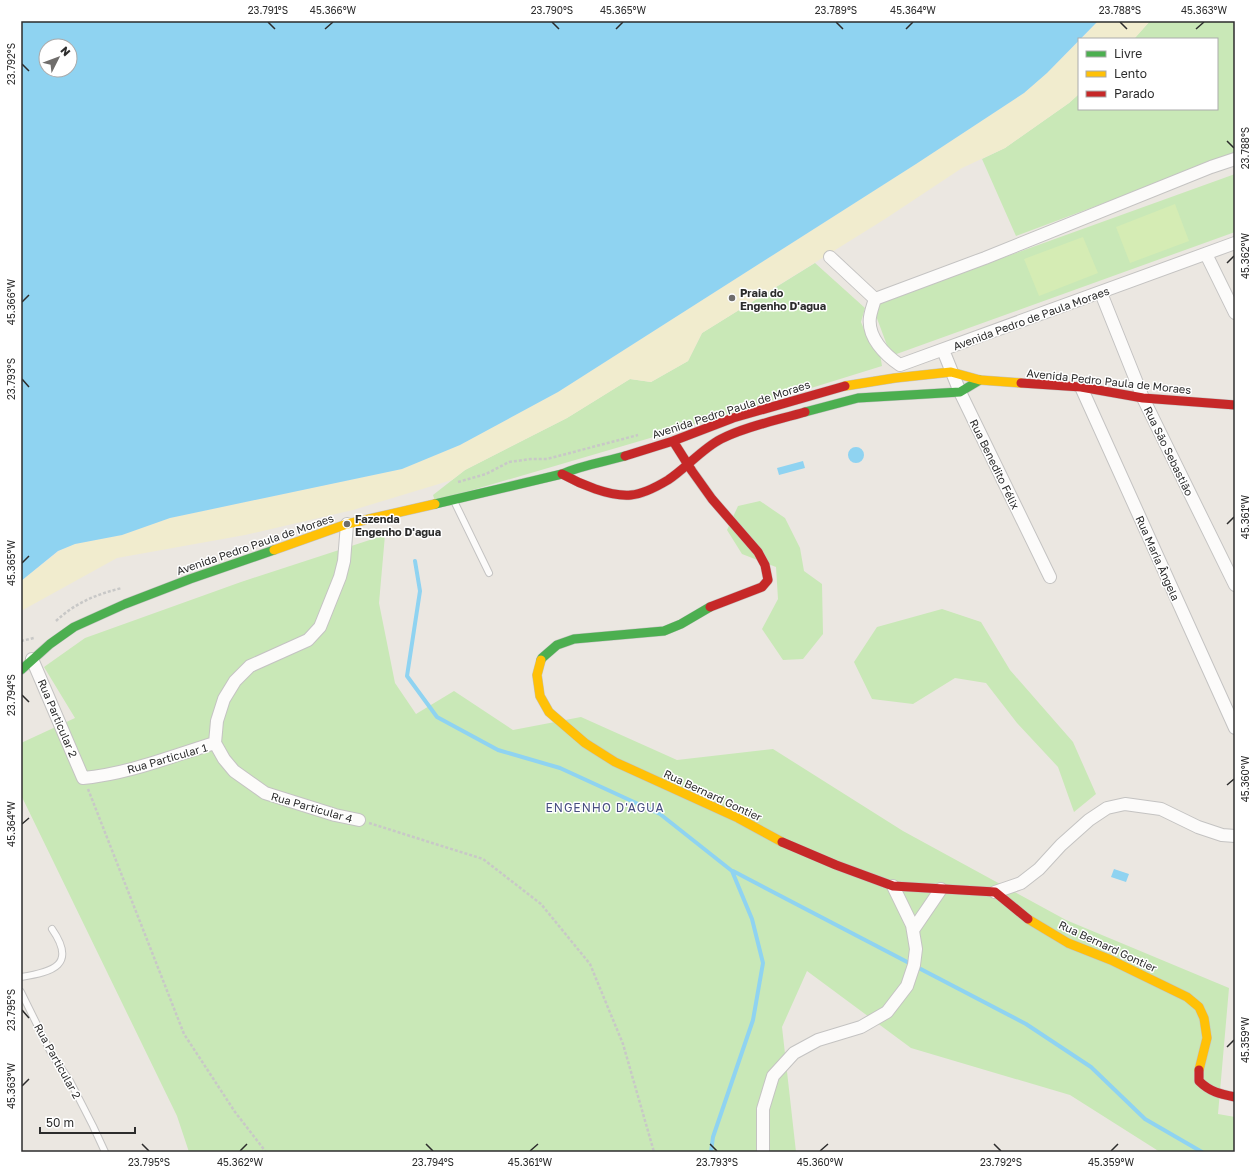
<svg xmlns="http://www.w3.org/2000/svg" width="1256" height="1173" viewBox="0 0 1256 1173" font-family="'Golos Text',sans-serif">
	<rect width="100%" height="100%" fill="#ebe7e1"/>
	<path fill="#c9e8b7" d="M 1150,21 L 1235,21 L 1235,154 L 1016,236 L 982,159 L 1005,148 L 1069,103 L 1079,94 L 1079,109 L 1217,109 L 1217,39 L 1134,39 Z
		M 1235,174 L 1235,232 L 891,356 L 872,305 Z
		M 815,263 L 865,308 L 861,322 L 871,346 L 880,354 L 882,366 L 657,436 L 435,501 L 433,495 L 465,470 L 567,418 L 630,379 L 651,382 L 688,361 L 702,333 Z
		M 760,501 L 785,518 L 800,548 L 804,571 L 822,584 L 823,634 L 803,659 L 783,660 L 762,629 L 778,599 L 776,567 L 742,554 L 727,530 L 738,506 Z
		M 385,535 L 379,603 L 395,683 L 416,714 L 454,691 L 513,730 L 581,717 L 677,760 L 773,749 L 903,831 L 1066,920 L 1229,988 L 1218,1114 L 1235,1117 L 1235,1152 L 1160,1152 L 1070,1095 L 911,1048 L 807,971 L 782,1027 L 796,1152 L 189,1152 L 177,1116 L 21,795 L 21,743 L 75,718 L 44,667 L 85,638 L 241,582 Z
		M 942,609 L 981,622 L 1010,670 L 1073,742 L 1096,794 L 1074,812 L 1058,767 L 1017,723 L 986,683 L 955,678 L 913,704 L 872,699 L 854,662 L 877,627 Z"/>
	<path fill="#f1ecce" d="M 1098,21 L 1150,21 L 1134,39 L 1081,39 Z
		M 1079,41 L 1079,94 L 1069,103 L 1005,148 L 962,168 L 885,219 L 702,333 L 688,361 L 651,382 L 630,379 L 567,418 L 465,470 L 452,480 L 353,510 L 245,535 L 117,558 L 21,611 L 21,581 L 59,551 L 75,544 L 122,535 L 170,518 L 402,469 L 460,445 L 558,392 L 916,164 L 1024,93 L 1047,73 Z"/>
	<path fill="#d5ecb4" d="M 1175,204 L 1189,241 L 1130,263 L 1116,227 Z
		M 1083,237 L 1098,273 L 1039,296 L 1024,259 Z"/>
	<path fill="#8fd3f1" fill-rule="evenodd" d="M 21,21 L 1098,21 L 1047,73 L 1024,93 L 916,164 L 558,392 L 460,445 L 402,469 L 170,518 L 122,535 L 75,544 L 58,551 L 21,581 ZM 46,46 L 70,46 L 70,70 L 46,70 Z
		M848 455a8 8 0 1 1 16 0a8 8 0 1 1-16 0Z
		M 803,461 L 805,468 L 779,475 L 777,468 Z
		M 1114,869 L 1129,874 L 1126,882 L 1111,877 Z"/>
	<g fill="none" stroke-linecap="round" stroke-linejoin="round">
		<path stroke="#8fd3f1" stroke-width="4" d="M 415,561 L 420,591 L 407,676 L 437,717 L 498,750 L 560,768 L 660,814 L 732,871 L 752,919 L 763,963 L 753,1020 L 713,1137 L 711,1152
			M 733,871 L 1026,1024 L 1091,1067 L 1145,1119 L 1202,1152"/>
		<g stroke="#c4c3c2" stroke-width="8">
			<path id="lane" d="M 454,501 L 489,573
				M 21,977 C 53,972 77,965 52,929
				M 21,992 L 52,1055 L 70,1081 L 93,1126 L 105,1152"/>
		</g>
		<g stroke="#c4c3c2" stroke-width="14">
			<path id="street" d="M 1206,254 L 1235,313
				M 830,257 L 875,299
				M 1101,293 L 1143,398 L 1235,585
				M 875,299 L 985,258 L 1211,167 L 1235,159
				M 875,299 C 873,305 871,311 870,317 C 867,337 885,355 900,365
				M 943,350 L 960,392 L 1050,577
				M 900,365 L 1235,243
				M 1081,387 L 1235,728
				M 32,659 L 83,778 C 128,774 172,756 215,743
				M 215,743 L 217,721 L 224,699 L 235,681 L 250,666 L 308,640 L 320,627 L 340,577 L 344,561 L 347,524
				M 215,743 L 224,759 L 234,771 L 265,793 L 335,815 L 359,820
				M 995,892 L 1021,883 L 1039,869 L 1061,845 L 1089,820 L 1107,808 L 1125,804 L 1161,809 L 1198,827 L 1222,835 L 1235,836
				M 913,930 L 941,889
				M 763,1152 L 763,1109 L 773,1076 L 794,1053 L 818,1040 L 861,1027 L 887,1012 L 907,986 L 914,965 L 916,949 L 912,925 L 893,886"/>
		</g>
		<g stroke="#c4c3c2" stroke-width="10">
			<path id="fast" d="M 805,412 L 858,398 L 960,392 L 980,380
				M 435,504 L 562,474 C 582,465 604,462 625,456
				M 541,660 L 542,658 L 557,645 L 574,639 L 664,631 L 681,624 L 710,607
				M 21,670 L 50,644 L 74,627 L 125,604 L 190,579 L 274,550"/>
		</g>
		<g stroke="#c4c3c2" stroke-width="10">
			<path id="slow" d="M 845,386 L 895,378 L 951,372 L 980,380 L 1021,383
				M 274,550 L 347,524 L 435,504
				M 541,660 L 537,675 L 540,696 L 549,712 L 585,743 L 615,762 L 738,818 L 782,842
				M 1028,919 L 1068,943 L 1111,960 L 1187,997 L 1199,1007 L 1204,1018 L 1207,1038 L 1199,1070"/>
		</g>
		<g stroke="#c4c3c2" stroke-width="10">
			<path id="jam" d="M 1021,383 L 1081,387 L 1143,398 L 1235,405
				M 673,441 L 692,471 L 712,499 L 758,552 L 765,565 L 768,580 L 762,587 L 710,607
				M 625,456 L 673,441 L 733,418 L 845,386
				M 562,474 C 580,484 610,497 631,495 C 643,494 658,486 668,480 C 685,469 703,448 721,439 C 747,426 778,420 805,412
				M 782,842 L 836,865 L 893,886 L 995,892 L 1028,919
				M 1199,1070 L 1199,1081 C 1210,1092 1220,1094 1235,1097"/>
		</g>
		<path stroke="#c8c8c7" stroke-width="2.5" stroke-dasharray="3 2" stroke-linecap="butt" d="M 458,482 L 486,474 L 509,462 L 531,459 L 547,459 L 638,435
			M 56,621 C 75,603 97,594 122,588
			M 21,641 L 34,638
			M 88,789 L 184,1034 L 235,1112 L 266,1152
			M 369,823 L 483,859 L 541,904 L 590,964 L 623,1044 L 654,1152"/>
		<use href="#lane" stroke="#fcfbfa" stroke-width="6"/>
		<use href="#street" stroke="#fcfbfa" stroke-width="12"/>
		<use href="#fast" stroke="#4caf50" stroke-width="9"/>
		<use href="#slow" stroke="#ffc107" stroke-width="9"/>
		<use href="#jam" stroke="#c62828" stroke-width="9"/>
	</g>
	<path fill="none" stroke="#2c2c2c" stroke-width="1.5" d="M 268,22 L 275,29M 552,22 L 559,29M 836,22 L 843,29M 1120,22 L 1127,29M 325,29 L 333,22M 616,29 L 623,22M 906,29 L 913,22M 1196,29 L 1204,22M 22,64 L 29,71M 1227,141 L 1234,148M 1227,263 L 1234,256M 22,302 L 29,295M 22,379 L 29,387M 1227,524 L 1234,517M 22,563 L 29,556M 22,695 L 29,702M 1227,785 L 1234,779M 22,824 L 29,818M 22,1010 L 29,1018M 1227,1047 L 1234,1040M 22,1086 L 29,1079M 142,1144 L 149,1151M 426,1144 L 433,1151M 710,1144 L 717,1151M 994,1144 L 1001,1151M 240,1151 L 247,1144M 530,1151 L 538,1144M 820,1151 L 828,1144M 1111,1151 L 1118,1144"/>
	<g fill="#6f6d6b" stroke="#fff" stroke-width="1.5">
		<circle cx="732" cy="298" r="4"/>
		<circle cx="347" cy="524" r="4"/>
	</g>
	<g text-anchor="middle" dominant-baseline="central" stroke-width="3" stroke-linejoin="round" paint-order="stroke">
		<g font-size="11" font-weight="bold" fill="#2c2c2c" stroke="#fff" text-anchor="start">
			<text x="740" y="292">Praia do<tspan x="740" dy="13">Engenho D'agua</tspan></text>
			<text x="355" y="518">Fazenda<tspan x="355" dy="13">Engenho D'agua</tspan></text>
		</g>
		<g font-size="11" fill="#2c2c2c" stroke="#fff">
			<text transform="translate(1031 318) rotate(-20)">Avenida Pedro de Paula Moraes</text>
			<text transform="translate(1109 381) rotate(6)">Avenida Pedro Paula de Moraes</text>
			<text transform="translate(731 409) rotate(-18)">Avenida Pedro Paula de Moraes</text>
			<text transform="translate(1169 451) rotate(64)">Rua São Sebastião</text>
			<text transform="translate(995 464) rotate(64)">Rua Benedito Félix</text>
			<text transform="translate(255 544) rotate(-19)">Avenida Pedro Paula de Moraes</text>
			<text transform="translate(1158 558) rotate(66)">Rua Maria Ângela</text>
			<text transform="translate(58 718) rotate(67)">Rua Particular 2</text>
			<text transform="translate(167 758) rotate(-16)">Rua Particular 1</text>
			<text transform="translate(713 795) rotate(25)">Rua Bernard Gontier</text>
			<text transform="translate(312 807) rotate(16)">Rua Particular 4</text>
			<text transform="translate(1108 946) rotate(25)">Rua Bernard Gontier</text>
			<text transform="translate(58 1061) rotate(61)">Rua Particular 2</text>
		</g>
		<g font-size="12" letter-spacing="1" fill="#484f81" stroke="#fff">
			<text x="605" y="807">ENGENHO D'AGUA</text>
		</g>
	</g>
	<rect width="1256" height="1173" fill="none" stroke="#ffffff" stroke-width="44"/>
	<rect x="1078" y="38" width="140" height="72" fill="#ffffff" stroke="#ababab"/>
	<rect x="1086" y="51" width="20" height="6" fill="#4caf50" stroke="#ababab"/>
	<text x="1114" y="58" font-size="12" fill="#2c2c2c">Livre</text>
	<rect x="1086" y="71" width="20" height="6" fill="#ffc107" stroke="#ababab"/>
	<text x="1114" y="78" font-size="12" fill="#2c2c2c">Lento</text>
	<rect x="1086" y="91" width="20" height="6" fill="#c62828" stroke="#ababab"/>
	<text x="1114" y="98" font-size="12" fill="#2c2c2c">Parado</text>
	<g transform="translate(58 58) rotate(48)"><circle r="19" fill="#ffffff" stroke="#ababab"/>
	<path d="M0-3L7 15L0 10L-7 15Z" fill="#6f6d6b"/>
	<text y="-6" font-size="11" font-weight="bold" text-anchor="middle" fill="#2c2c2c">N</text>
	</g>
	<path d="M40 1127v6h95v-6" fill="none" stroke="#2c2c2c" stroke-width="2"/>
	<text x="46" y="1127" font-size="12" fill="#2c2c2c" stroke="#ffffff" stroke-width="3" paint-order="stroke">50 m</text>
	<rect x="22" y="22" width="1212" height="1129" fill="none" stroke="#2c2c2c" stroke-width="1.5"/>
	<g font-size="10" text-anchor="middle" fill="#2c2c2c">
		<text x="268" y="14">23.791°S</text>
		<text x="333" y="14">45.366°W</text>
		<text x="552" y="14">23.790°S</text>
		<text x="623" y="14">45.365°W</text>
		<text x="836" y="14">23.789°S</text>
		<text x="913" y="14">45.364°W</text>
		<text x="1120" y="14">23.788°S</text>
		<text x="1204" y="14">45.363°W</text>
		<text transform="translate(11 64) rotate(-90)" y="4">23.792°S</text>
		<text transform="translate(1245 148) rotate(-90)" y="4">23.788°S</text>
		<text transform="translate(1245 256) rotate(-90)" y="4">45.362°W</text>
		<text transform="translate(11 302) rotate(-90)" y="4">45.366°W</text>
		<text transform="translate(11 379) rotate(-90)" y="4">23.793°S</text>
		<text transform="translate(1245 517) rotate(-90)" y="4">45.361°W</text>
		<text transform="translate(11 563) rotate(-90)" y="4">45.365°W</text>
		<text transform="translate(11 695) rotate(-90)" y="4">23.794°S</text>
		<text transform="translate(1245 779) rotate(-90)" y="4">45.360°W</text>
		<text transform="translate(11 824) rotate(-90)" y="4">45.364°W</text>
		<text transform="translate(11 1010) rotate(-90)" y="4">23.795°S</text>
		<text transform="translate(1245 1040) rotate(-90)" y="4">45.359°W</text>
		<text transform="translate(11 1086) rotate(-90)" y="4">45.363°W</text>
		<text x="149" y="1166">23.795°S</text>
		<text x="240" y="1166">45.362°W</text>
		<text x="433" y="1166">23.794°S</text>
		<text x="530" y="1166">45.361°W</text>
		<text x="717" y="1166">23.793°S</text>
		<text x="820" y="1166">45.360°W</text>
		<text x="1001" y="1166">23.792°S</text>
		<text x="1111" y="1166">45.359°W</text>
	</g>
</svg>
